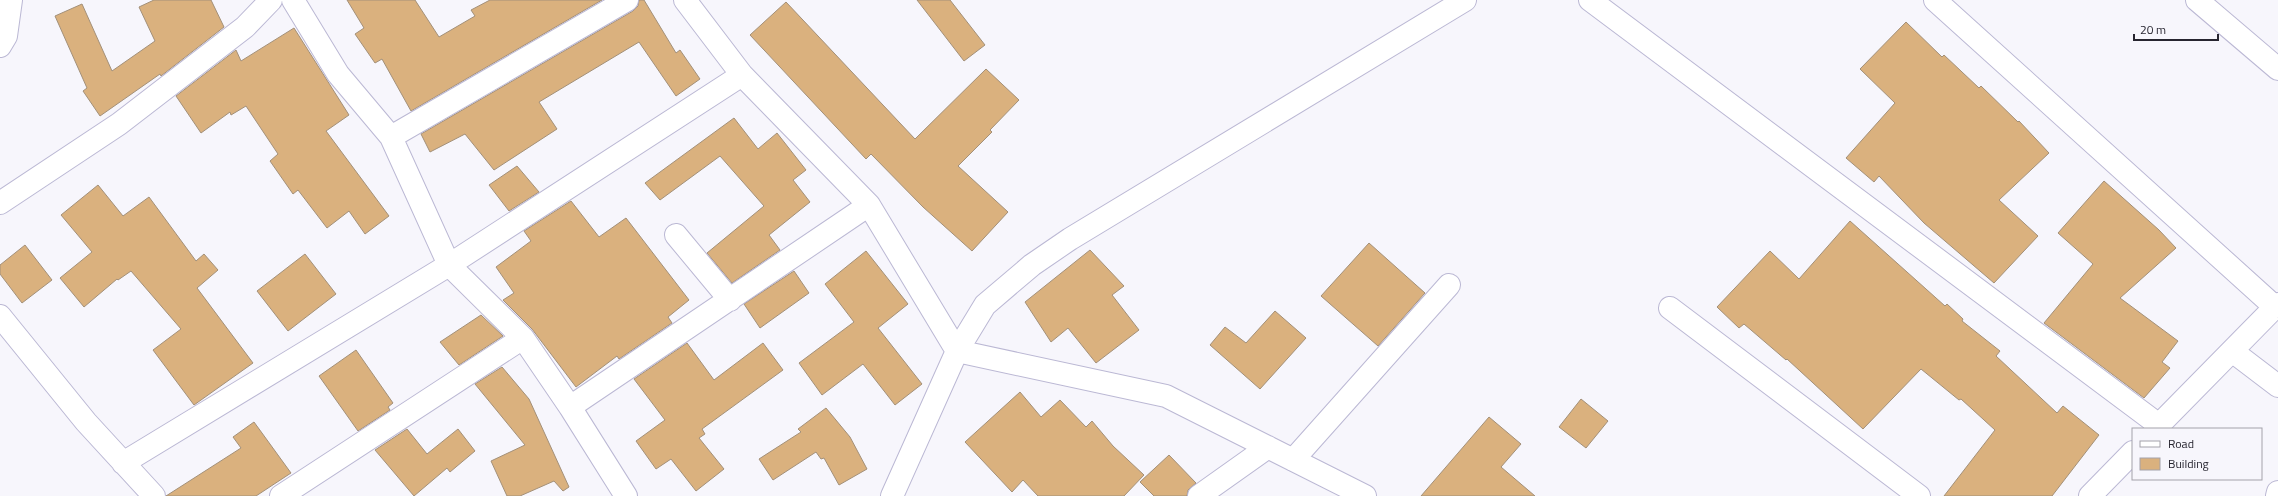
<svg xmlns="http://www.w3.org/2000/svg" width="2278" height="496" viewBox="0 0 2278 496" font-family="'Titillium Web',sans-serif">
	<rect width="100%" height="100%" fill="#f7f6fc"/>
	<path fill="#dab17e" stroke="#a39079" d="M 154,0 L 211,0 L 224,27 L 161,76 L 160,74 L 100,116 L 83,91 L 87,88 L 55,16 L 82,4 L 112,71 L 155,41 L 139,7 Z
		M 347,0 L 415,0 L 439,37 L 475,16 L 471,10 L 490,0 L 602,0 L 411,111 L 382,59 L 375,63 L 355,34 L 364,28 Z
		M 639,0 L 644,0 L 676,53 L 680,50 L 700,79 L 676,96 L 639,42 L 539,102 L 557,129 L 494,170 L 465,134 L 430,152 L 421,134 L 633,11 L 638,6 Z
		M 917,0 L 950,0 L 985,45 L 964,61 Z
		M 786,2 L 915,139 L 986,69 L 1019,100 L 990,130 L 992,132 L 958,166 L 1008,212 L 972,251 L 923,207 L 871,154 L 866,159 L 750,35 Z
		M 1906,22 L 1942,57 L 1944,55 L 1979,88 L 1981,86 L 2018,122 L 2019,121 L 2049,153 L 1999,200 L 2038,236 L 1994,283 L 1924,223 L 1879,176 L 1874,182 L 1846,158 L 1895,103 L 1860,69 Z
		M 294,28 L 349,115 L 326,131 L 389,216 L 365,234 L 349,211 L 327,228 L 298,190 L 293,194 L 270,161 L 278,154 L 246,106 L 231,115 L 230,112 L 201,133 L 176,96 L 236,50 L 241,61 Z
		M 734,118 L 758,149 L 777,133 L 806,170 L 793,180 L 810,202 L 769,235 L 780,250 L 732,283 L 707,253 L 764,206 L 720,156 L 660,200 L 645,183 Z
		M 517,166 L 539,192 L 509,211 L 489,185 Z
		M 2104,181 L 2159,230 L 2176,248 L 2120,298 L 2178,341 L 2162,362 L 2170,368 L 2144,398 L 2044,323 L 2093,264 L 2058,233 Z
		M 98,185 L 123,216 L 149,197 L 196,261 L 204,254 L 218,270 L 197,288 L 253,363 L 194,405 L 153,350 L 181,329 L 131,271 L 118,280 L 117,279 L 84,307 L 60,278 L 92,252 L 61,215 Z
		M 571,201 L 599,237 L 626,218 L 689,300 L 668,317 L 672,323 L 619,359 L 617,356 L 576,387 L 532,329 L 503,300 L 514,293 L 496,267 L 531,241 L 524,231 Z
		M 1850,221 L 1945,306 L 1947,304 L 1963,319 L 1962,321 L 2000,351 L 1996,356 L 2057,413 L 2063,406 L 2099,435 L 2052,496 L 1944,496 L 1995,430 L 1961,399 L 1959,400 L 1921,369 L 1863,429 L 1787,359 L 1786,360 L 1744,324 L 1739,328 L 1717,307 L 1770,251 L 1799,279 Z
		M 1369,243 L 1425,293 L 1378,346 L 1321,296 Z
		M 25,245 L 52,280 L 22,303 L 0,274 L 0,265 Z
		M 1090,250 L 1124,286 L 1112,295 L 1139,330 L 1096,363 L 1068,328 L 1051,342 L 1025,302 Z
		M 866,251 L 908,304 L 878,328 L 922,384 L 895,405 L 863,364 L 822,395 L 799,363 L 854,322 L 825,284 Z
		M 305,254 L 336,294 L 288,331 L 257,291 Z
		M 794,271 L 809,293 L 760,328 L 744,304 Z
		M 1275,311 L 1306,338 L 1260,389 L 1210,345 L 1225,327 L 1246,343 Z
		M 481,315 L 503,336 L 459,365 L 440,342 Z
		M 687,343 L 714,380 L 763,343 L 783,370 L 702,429 L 705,434 L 699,438 L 724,469 L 696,491 L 671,459 L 656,469 L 636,441 L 665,420 L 634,379 Z
		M 356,350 L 393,403 L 388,407 L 390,410 L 358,431 L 319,376 Z
		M 502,367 L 529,399 L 569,487 L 563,491 L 554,481 L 520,496 L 507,496 L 491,461 L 525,445 L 475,384 Z
		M 1020,392 L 1041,417 L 1060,400 L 1086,427 L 1092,421 L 1113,446 L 1144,475 L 1124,496 L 1038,496 L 1023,480 L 1012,492 L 965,442 Z
		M 1581,399 L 1608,421 L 1586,448 L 1559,427 Z
		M 826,408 L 850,437 L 867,469 L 839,485 L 824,458 L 821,459 L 816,452 L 773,480 L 759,459 L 801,432 L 798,429 Z
		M 1489,417 L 1521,444 L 1501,467 L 1535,496 L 1421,496 Z
		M 254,422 L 291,473 L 256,496 L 166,496 L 241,448 L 233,437 Z
		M 407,429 L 427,454 L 458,429 L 475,451 L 450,472 L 447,468 L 414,496 L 375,450 Z
		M 1169,455 L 1196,483 L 1188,490 L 1187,496 L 1154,496 L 1140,482 Z"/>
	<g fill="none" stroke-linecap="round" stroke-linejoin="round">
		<g stroke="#bbb8d4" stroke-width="24">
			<path id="minor" d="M 293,0 L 338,74 L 391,137 L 449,265 L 523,338 L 570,407 L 626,496
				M 685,0 L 742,75 L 869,205
				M 1590,0 L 2159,425
				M 1935,0 L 2275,307
				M 2197,0 L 2278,69
				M 0,46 L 6,36 L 11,0
				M 391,137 L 627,0
				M 0,203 L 119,124 L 245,27 L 271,0
				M 676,235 L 730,300
				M 1670,308 L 1919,496
				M 0,316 L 86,422 L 154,496
				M 2232,351 L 2278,386
				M 570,407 L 869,205 L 957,351 L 1166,396 L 1365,496
				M 2155,429 L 2278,304
				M 1293,460 L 1449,285
				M 123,463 L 449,265 L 742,75
				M 281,496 L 523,338
				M 892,496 L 957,351 L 985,305 L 1032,265 L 1070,239 L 1465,0
				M 1199,496 L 1268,447
				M 2090,496 L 2133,452
				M 2277,496 L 2278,492"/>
		</g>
		<use href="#minor" stroke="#fff" stroke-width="22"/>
	</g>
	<rect x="2132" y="428" width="130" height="52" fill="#f7f6fc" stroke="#a4a2aa"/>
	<rect x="2140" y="441" width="20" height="6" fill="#ffffff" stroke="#a4a2aa"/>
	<text x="2168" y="448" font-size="12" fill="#272530">Road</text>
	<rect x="2140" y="458" width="20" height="12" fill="#dab17e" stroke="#a4a2aa"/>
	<text x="2168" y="468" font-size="12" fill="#272530">Building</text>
	<path d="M2134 34v6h84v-6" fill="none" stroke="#272530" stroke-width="2"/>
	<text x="2140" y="34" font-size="12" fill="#272530" stroke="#f7f6fc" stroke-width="3" paint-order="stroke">20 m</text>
</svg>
